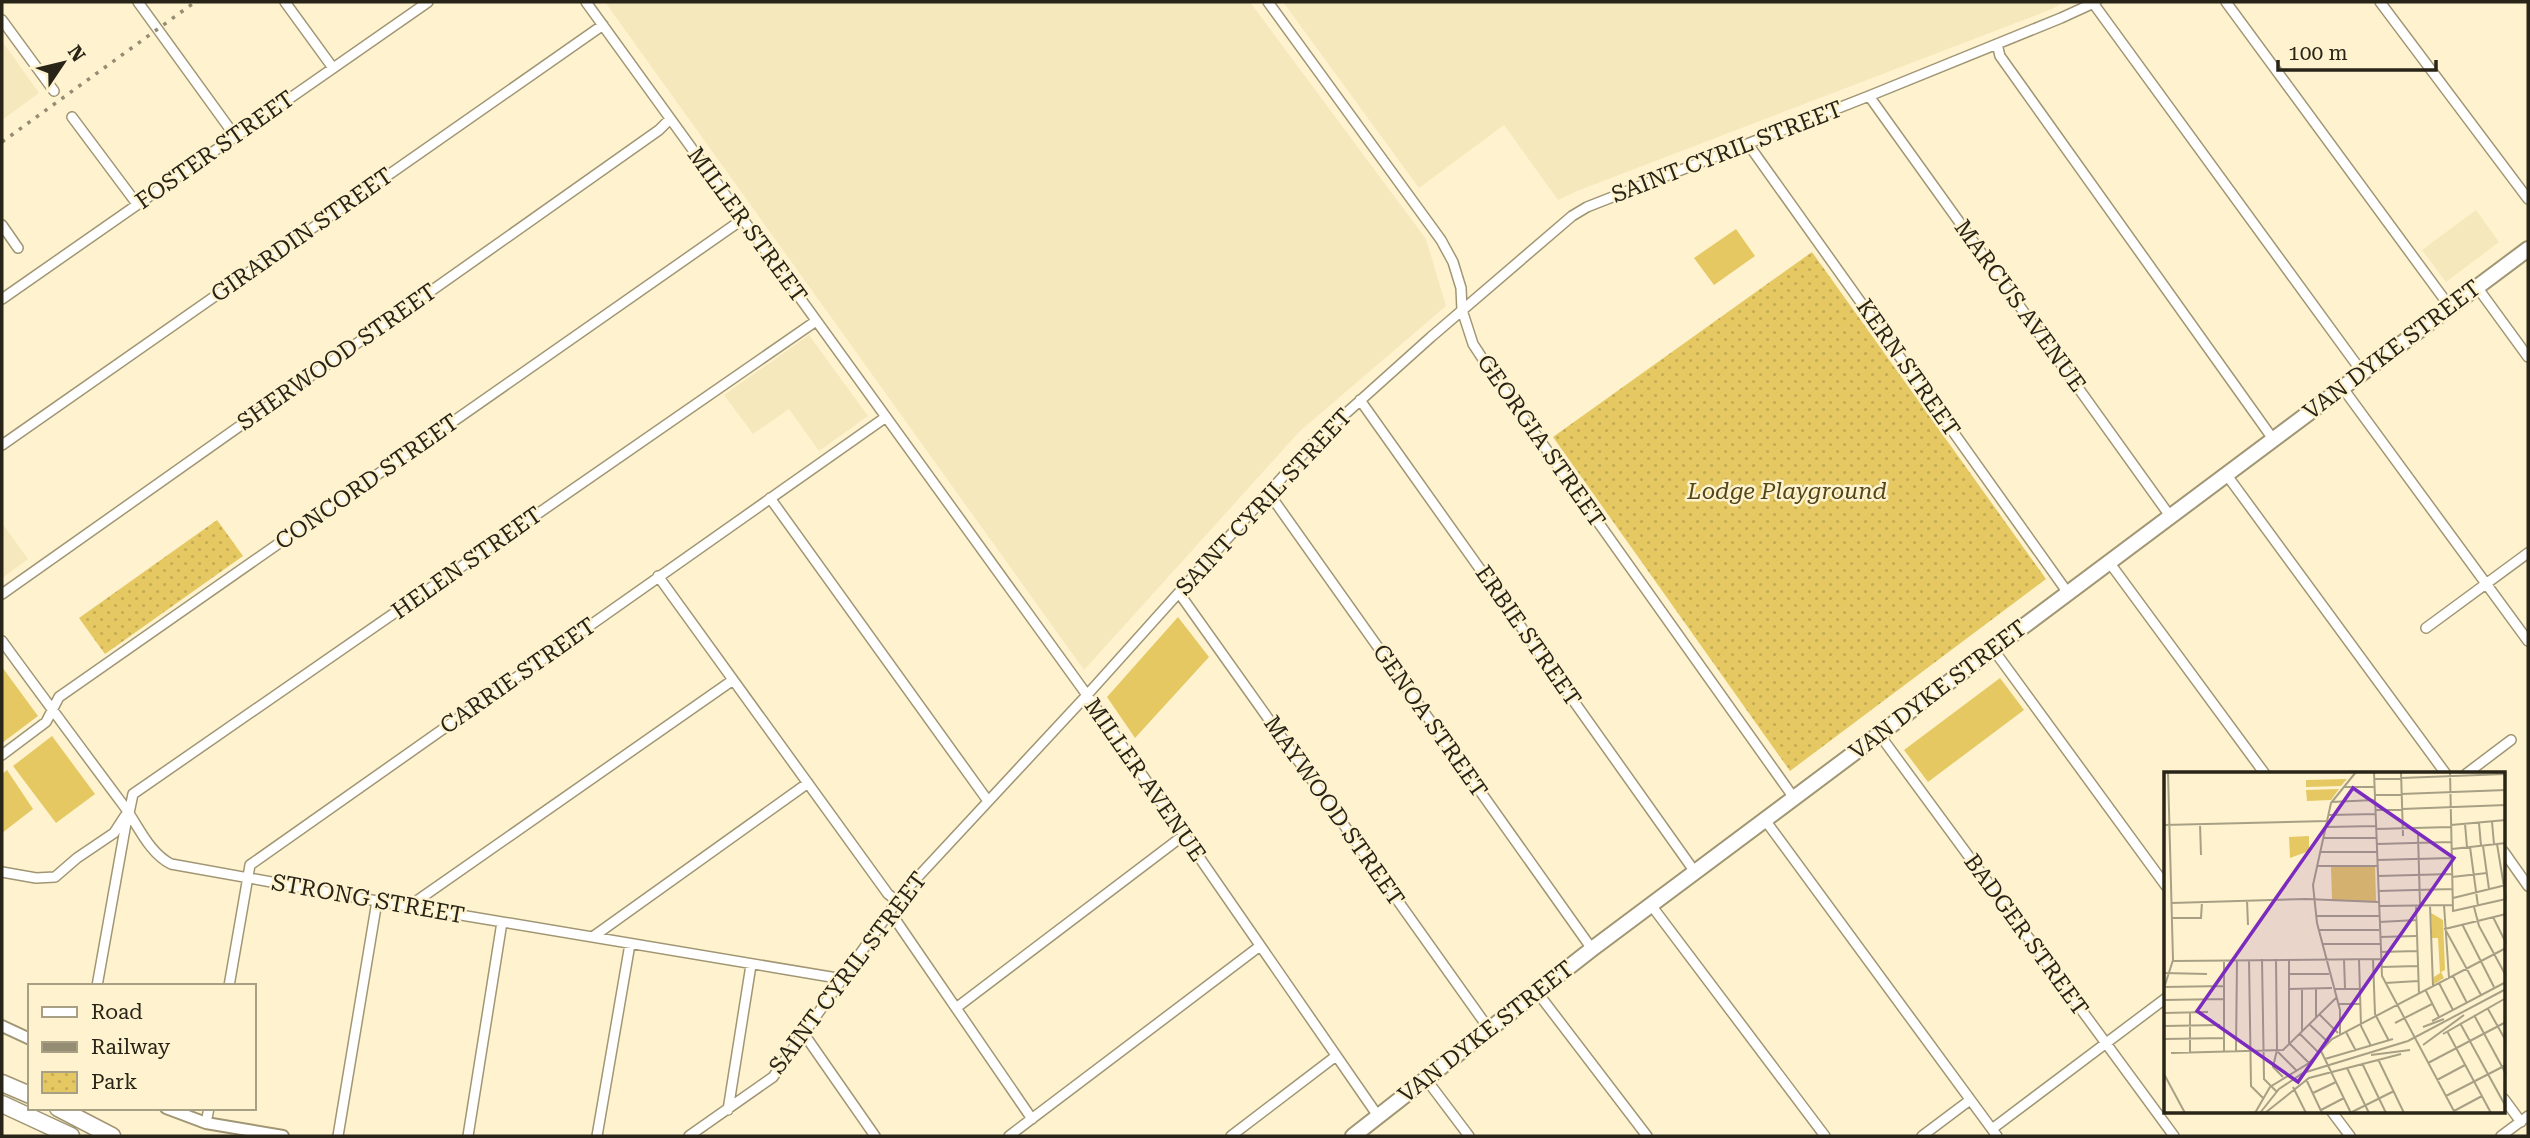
<svg xmlns="http://www.w3.org/2000/svg" width="2530" height="1138" viewBox="0 0 2530 1138" font-family="'Roboto Serif',serif">
	<defs>
		<pattern id="park-dots" width="8" height="8" patternUnits="userSpaceOnUse" patternTransform="scale(1.75)"><rect width="8" height="8" fill="#e5c862"/><path d="M2 2h.1M6 6h.1" fill="none" stroke="#c4ac54" stroke-width="1.8" stroke-linecap="round"/></pattern>
	</defs>
	<rect width="100%" height="100%" fill="#fef3ce"/>
	<path fill="#f5e8bc" d="M 605,2 L 1250,2 L 1426,239 L 1446,306 L 1300,431 L 1084,670 Z
		M 1283,2 L 2064,2 L 2052,9 L 1577,191 L 1558,200 L 1504,125 L 1419,188 Z
		M 2,41 L 39,93 L 2,120 Z
		M 2476,210 L 2499,242 L 2446,282 L 2422,250 Z
		M 809,335 L 868,416 L 819,451 L 789,409 L 753,434 L 724,395 Z
		M 2,523 L 28,559 L 2,578 Z"/>
	<path fill="#e5c862" d="M 1736,229 L 1755,256 L 1714,285 L 1694,258 Z
		M 1178,617 L 1209,657 L 1135,738 L 1107,697 Z
		M 2,667 L 38,716 L 2,743 Z
		M 2000,678 L 2024,710 L 1928,782 L 1904,750 Z
		M 52,736 L 95,794 L 56,823 L 13,766 Z
		M 7,770 L 33,809 L 2,833 L 2,774 Z"/>
	<path fill="url(#park-dots)" d="M 1812,252 L 2046,579 L 1790,771 L 1553,437 Z
		M 217,520 L 243,556 L 105,654 L 79,618 Z"/>
	<g fill="none" stroke-linecap="round" stroke-linejoin="round">
		<g stroke="#a19674" stroke-width="12">
			<path id="minor" d="M 138,2 L 235,136
				M 285,2 L 333,68
				M 586,2 L 1087,695 L 1378,1116
				M 1268,2 L 1441,240 L 1453,262 L 1461,288 L 1462,310 L 1473,344 L 1490,370 L 1794,798
				M 2226,2 L 2450,307
				M 2380,2 L 2528,199
				M 2093,3 L 2362,372
				M 2,20 L 54,91
				M 1997,44 L 2000,56 L 2273,439
				M 1869,96 L 2170,516
				M 72,117 L 137,204
				M 1748,144 L 2068,593
				M 2,225 L 18,248
				M 2477,287 L 2528,357
				M 2,299 L 428,2
				M 2342,387 L 2528,641
				M 1360,400 L 1695,872
				M 2,445 L 603,25
				M 2226,474 L 2446,774
				M 1268,492 L 1592,949
				M 770,498 L 988,801
				M 2109,562 L 2265,774
				M 658,576 L 888,894 L 897,901
				M 1179,593 L 1489,1029
				M 2,594 L 659,130 L 670,119
				M 2426,628 L 2528,553
				M 2,641 C 42,696 83,751 124,806 C 138,825 149,853 171,864 L 377,901 L 843,979
				M 1993,649 L 2166,886
				M 1879,734 L 2174,1136
				M 2,755 L 46,722 L 59,697 L 743,219
				M 2466,774 L 2511,740
				M 129,813 L 133,794 L 816,321
				M 1765,820 L 1997,1136
				M 2504,852 L 2528,886
				M 2,872 L 36,878 L 55,877 L 77,858 L 114,833 L 125,816
				M 1651,905 L 1825,1136
				M 408,907 L 733,680
				M 889,914 L 897,922 L 1032,1119
				M 594,936 L 808,783
				M 97,986 L 128,812
				M 229,986 L 250,865 L 886,417
				M 1537,992 L 1647,1136
				M 956,1008 L 1184,835
				M 804,1034 L 875,1136
				M 1426,1079 L 1469,1136
				M 2504,1099 L 2521,1122
				M 728,1110 L 751,965
				M 2332,1112 L 2350,1136
				M 206,1123 L 209,1108
				M 1992,1129 L 2166,998
				M 338,1136 L 377,901
				M 468,1136 L 502,922
				M 597,1136 L 630,944
				M 689,1136 L 773,1077 L 903,893 L 1087,695 L 1314,442 L 1431,337 L 1572,216 L 1587,207 L 1869,96 L 2061,18 L 2096,2
				M 1009,1136 L 1260,946
				M 1231,1136 L 1336,1056
				M 1922,1136 L 1970,1100
				M 2501,1136 L 2528,1116"/>
		</g>
		<g stroke="#a19674" stroke-width="14">
			<path id="tertiary" d="M 2,1026 L 30,1039
				M 166,1108 L 206,1123 L 283,1136"/>
		</g>
		<g stroke="#a19674" stroke-width="18">
			<path id="primary" d="M 1353,1136 L 1592,949 L 2528,249"/>
		</g>
		<g stroke="#a19674" stroke-width="19">
			<path id="motorway" d="M 2,1083 L 30,1095
				M 2,1104 L 71,1136
				M 58,1108 L 112,1136"/>
		</g>
		<use href="#minor" stroke="#fff" stroke-width="9"/>
		<use href="#tertiary" stroke="#fff" stroke-width="10"/>
		<use href="#primary" stroke="#fff" stroke-width="14"/>
		<use href="#motorway" stroke="#fff" stroke-width="16"/>
		<path stroke="#948c73" stroke-width="3.5" stroke-dasharray="3.5 7" stroke-linecap="butt" d="M 2,142 L 195,2"/>
	</g>
	<g text-anchor="middle" dominant-baseline="central" stroke-width="5" stroke-linejoin="round" paint-order="stroke">
		<g font-size="23" fill="#282417" stroke="#fef3ce">
			<text transform="translate(215 150) rotate(-35)">FOSTER STREET</text>
			<text transform="translate(1727 152) rotate(-21)">SAINT CYRIL STREET</text>
			<text transform="translate(747 225) rotate(54)">MILLER STREET</text>
			<text transform="translate(302 235) rotate(-35)">GIRARDIN STREET</text>
			<text transform="translate(2020 306) rotate(54)">MARCUS AVENUE</text>
			<text transform="translate(2392 350) rotate(-37)">VAN DYKE STREET</text>
			<text transform="translate(337 357) rotate(-35)">SHERWOOD STREET</text>
			<text transform="translate(1908 368) rotate(55)">KERN STREET</text>
			<text transform="translate(1541 441) rotate(55)">GEORGIA STREET</text>
			<text transform="translate(367 482) rotate(-35)">CONCORD STREET</text>
			<text transform="translate(1264 502) rotate(-47)">SAINT CYRIL STREET</text>
			<text transform="translate(467 563) rotate(-35)">HELEN STREET</text>
			<text transform="translate(1528 636) rotate(55)">ERBIE STREET</text>
			<text transform="translate(518 676) rotate(-35)">CARRIE STREET</text>
			<text transform="translate(1938 690) rotate(-37)">VAN DYKE STREET</text>
			<text transform="translate(1430 721) rotate(55)">GENOA STREET</text>
			<text transform="translate(1145 780) rotate(55)">MILLER AVENUE</text>
			<text transform="translate(1334 811) rotate(55)">MAYWOOD STREET</text>
			<text transform="translate(368 899) rotate(10)">STRONG STREET</text>
			<text transform="translate(2026 935) rotate(54)">BADGER STREET</text>
			<text transform="translate(848 973) rotate(-53)">SAINT CYRIL STREET</text>
			<text transform="translate(1486 1032) rotate(-38)">VAN DYKE STREET</text>
		</g>
		<g font-size="23" font-style="italic" fill="#52461a" stroke="#fef3ce">
			<text x="1787" y="491">Lodge Playground</text>
		</g>
	</g>
	<g transform="translate(2164 772)">
		<rect width="341" height="341" fill="#fef3ce"/>
		<path d="M 183,7 L 177,14 L 142,15 L 142,8 ZM 175,17 L 167,28 L 143,29 L 142,18 ZM 145,64 L 145,79 L 126,86 L 125,65 ZM 267,141 L 279,148 L 281,198 L 277,200 L 280,206 L 270,212 L 270,205 L 276,201 L 274,166 L 268,166 Z" fill="#e5c862"/>
		<path d="M 167,95 L 211,95 L 212,129 L 168,129 Z" fill="#e5c862"/>
		<path fill="none" stroke="#a8a085" stroke-width="2" d="M 210,0 L 218,204 L 291,341M 237,0 L 239,64M 286,0 L 289,139 L 342,127M 211,7 L 342,2M 179,15 L 211,15M 211,23 L 342,18M 167,30 L 211,28M 212,38 L 342,33M 165,43 L 212,42M 328,50 L 330,72M 315,51 L 317,74M 36,52 L 37,83M 301,52 L 303,75M 0,53 L 164,49M 287,53 L 342,48M 163,55 L 212,54M 212,57 L 287,55M 254,63 L 256,133M 160,66 L 212,66M 213,72 L 287,70M 333,72 L 342,127M 319,74 L 325,117M 306,75 L 314,134M 288,77 L 342,71M 157,80 L 213,80M 213,88 L 288,86M 154,94 L 213,94M 214,104 L 288,102M 288,105 L 323,101M 214,119 L 289,117M 289,126 L 342,113M 83,128 L 84,153M 8,131 L 142,127 L 214,130M 252,133 L 255,222M 266,133 L 269,214M 280,133 L 285,206M 215,134 L 289,133M 310,135 L 315,154 L 342,204M 152,144 L 215,144M 329,145 L 342,171M 8,146 L 37,146 L 38,130M 215,150 L 253,148M 298,152 L 330,215M 155,158 L 215,158M 216,165 L 252,164M 158,172 L 216,172M 216,180 L 253,179M 98,187 L 100,307 L 113,320M 112,187 L 113,278M 125,187 L 125,271 L 145,291M 180,187 L 181,217M 195,187 L 197,254 L 207,274M 209,187 L 211,242 L 225,269M 60,188 L 60,280M 85,188 L 87,314 L 99,326M 9,189 L 217,187M 217,195 L 254,194M 0,201 L 43,202M 125,202 L 165,202M 289,204 L 303,231M 221,211 L 254,209M 275,211 L 289,238M 0,215 L 60,214M 0,216 L 9,188 L 4,0M 125,217 L 168,216M 138,217 L 138,259M 152,217 L 152,245M 170,217 L 196,217M 262,219 L 275,245M 317,223 L 281,157 L 342,142M 0,228 L 60,227M 174,232 L 196,232M 324,237 L 342,269M 0,241 L 44,240M 26,241 L 26,280M 155,242 L 174,261M 310,243 L 342,302M 268,249 L 342,210M 231,251 L 268,232M 296,251 L 342,335M 146,253 L 165,271M 0,254 L 56,253M 259,255 L 280,247M 283,259 L 327,341M 182,260 L 192,279M 136,262 L 154,280M 279,262 L 342,226M 176,263 L 176,238 L 153,151 L 149,113 L 167,31 L 192,0M 0,267 L 60,266M 259,273 L 300,243M 113,278 L 109,295 L 119,305M 72,279 L 73,188M 157,279 L 187,341M 114,280 L 132,298M 7,281 L 119,278 L 172,226M 207,283 L 246,278M 161,287 L 229,267M 214,287 L 240,341M 198,291 L 222,341M 264,291 L 342,250M 183,296 L 205,341M 0,302 L 21,341M 142,307 L 158,341M 273,308 L 301,293M 129,315 L 142,341M 149,321 L 172,310M 282,324 L 342,293M 157,338 L 180,326M 290,339 L 318,324M 188,340 L 230,319M 91,341 L 106,315 L 145,291 L 168,267 L 342,176M 96,341 L 115,317 L 139,301 L 244,269 L 342,217M 101,341 L 145,306 L 237,282"/>
		<path fill="#7b2cbf" fill-opacity="0.15" stroke="#7b2cbf" stroke-width="3.5" d="M 189,16 L 290,86 L 134,310 L 33,239 Z"/>
		<rect width="341" height="341" fill="none" stroke="#282417" stroke-width="3.5"/>
	</g>
	<rect width="2530" height="1138" fill="none" stroke="#282417" stroke-width="7"/>
	<rect x="28" y="984" width="228" height="126" fill="#fef3ce" stroke="#a8a085" stroke-width="2"/>
	<rect x="42" y="1007" width="35" height="10" fill="#ffffff" stroke="#a8a085" stroke-width="2"/>
	<text x="91" y="1019" font-size="21" fill="#282417">Road</text>
	<rect x="42" y="1042" width="35" height="10" fill="#948c73" stroke="#a8a085" stroke-width="2"/>
	<text x="91" y="1054" font-size="21" fill="#282417">Railway</text>
	<rect x="42" y="1072" width="35" height="21" fill="url(#park-dots)" stroke="#a8a085" stroke-width="2"/>
	<text x="91" y="1089" font-size="21" fill="#282417">Park</text>
	<g transform="translate(63 63) rotate(55)" stroke="#fef3ce" stroke-width="5" paint-order="stroke">
	<path d="M0-5L12 26L0 18L-12 26Z" fill="#282417"/>
	<text y="-10" font-size="19" font-weight="bold" text-anchor="middle" fill="#282417">N</text>
	</g>
	<path d="M2278 60v10h158v-10" fill="none" stroke="#282417" stroke-width="3.5"/>
	<text x="2288" y="60" font-size="21" fill="#282417" stroke="#fef3ce" stroke-width="5" paint-order="stroke">100 m</text>
</svg>
